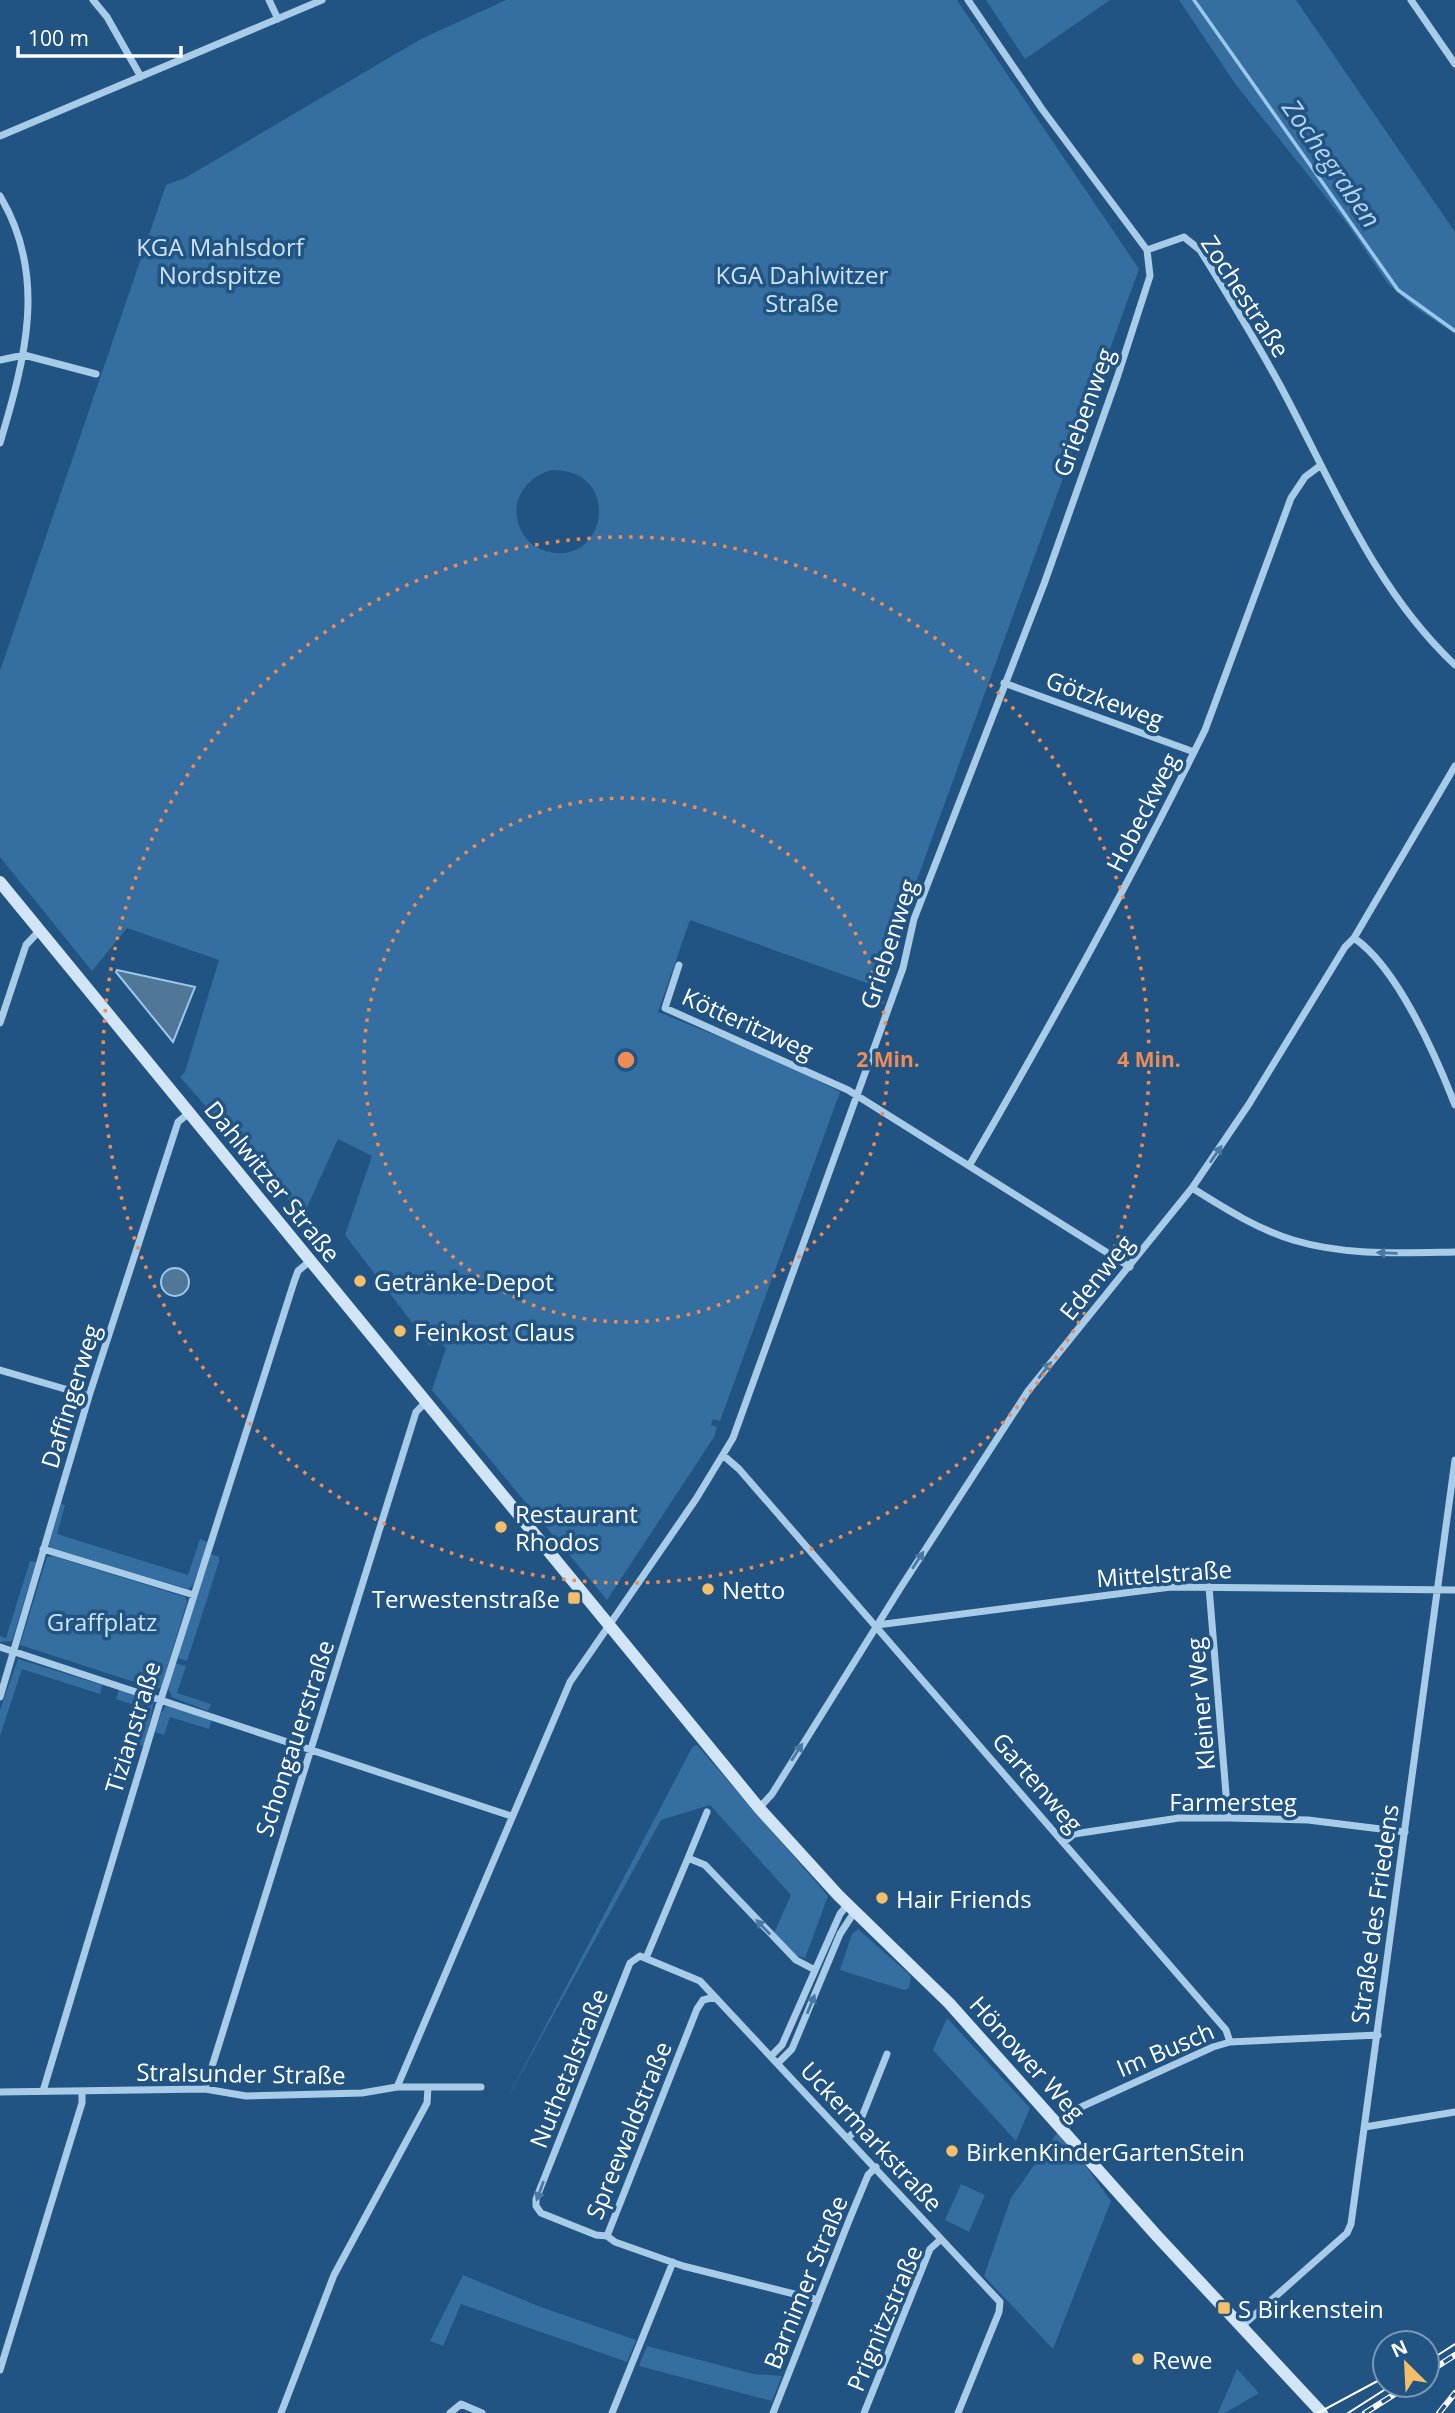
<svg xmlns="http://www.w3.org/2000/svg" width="1455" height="2413" viewBox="0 0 1455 2413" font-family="'Open Sans',sans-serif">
	<rect width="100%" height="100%" fill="#215482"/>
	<path fill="#356ea0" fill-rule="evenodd" d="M 506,0 L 957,0 L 1139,269 L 878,987 L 690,920 L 658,1012 L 784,1063 L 840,1092 L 720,1421 L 713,1419 L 711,1425 L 717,1427 L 714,1437 L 607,1600 L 432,1390 L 446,1348 L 434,1338 L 430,1346 L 345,1235 L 372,1156 L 338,1139 L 303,1216 L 180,1077 L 185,1072 L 219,960 L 127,928 L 92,971 L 0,857 L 0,671 L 166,185 L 185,178 L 421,39 ZM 551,470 C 624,468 607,569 546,551 C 536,548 527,542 522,532 C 507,505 524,478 551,470 Z
		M 986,0 L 1110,0 L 1025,59 Z
		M 1179,0 L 1296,0 L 1455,232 L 1455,334 L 1413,306 L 1388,284 L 1348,225 L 1236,85 Z
		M 61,1504 L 65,1505 L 57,1534 L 188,1575 L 200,1539 L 208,1542 L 193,1585 L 188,1589 L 51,1548 L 49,1545 Z
		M 211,1554 L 219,1557 L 219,1562 L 187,1661 L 177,1658 Z
		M 53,1556 L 185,1597 L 187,1602 L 161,1687 L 156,1689 L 20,1645 L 47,1557 Z
		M 30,1561 L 36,1562 L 12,1641 L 0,1642 L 0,1636 L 6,1638 Z
		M 18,1659 L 102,1685 L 100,1694 L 22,1669 L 0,1736 L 0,1710 Z
		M 175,1663 L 186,1666 L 177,1693 L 211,1704 L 208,1711 L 172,1697 L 168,1688 Z
		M 119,1689 L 154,1702 L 144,1746 L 135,1744 L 146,1709 L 116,1699 Z
		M 167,1705 L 212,1718 L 209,1729 L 170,1717 L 164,1735 L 155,1732 L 161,1713 Z
		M 697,1745 L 828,1896 L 805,1958 L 797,1956 L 774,1933 L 791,1895 L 710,1805 L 661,1820 L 507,2099 L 693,1746 Z
		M 858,1929 L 911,1976 L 909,1988 L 904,1990 L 840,1970 L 852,1934 Z
		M 947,2018 L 1030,2108 L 1016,2141 L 933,2050 Z
		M 1059,2130 L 1111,2201 L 1053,2349 L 984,2276 L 1011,2198 Z
		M 961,2184 L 985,2195 L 969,2232 L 945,2220 Z
		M 463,2275 L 538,2306 L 636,2340 L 627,2362 L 461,2304 L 443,2346 L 430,2341 Z
		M 647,2346 L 753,2374 L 782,2376 L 772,2401 L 639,2366 Z
		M 1237,2369 L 1259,2393 L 1225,2413 L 1218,2413 Z"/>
	<path fill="#517798" stroke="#9bc7ea" stroke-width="2" d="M 117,970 L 195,987 L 173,1042 L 116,972 Z
		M161 1282a14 14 0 1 1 28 0a14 14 0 1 1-28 0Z"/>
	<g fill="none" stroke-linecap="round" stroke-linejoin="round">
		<path stroke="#9bc7ea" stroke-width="3.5" d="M 1194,0 L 1398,290 L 1455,331"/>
		<path stroke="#a8cbe8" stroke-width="7" d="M 93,0 L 107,17 L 141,77
			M 269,0 L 278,19
			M 1411,0 L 1455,64
			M 0,136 L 322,0
			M 0,196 C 48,276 25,359 0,443
			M 1147,250 L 1184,237 L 1200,250 C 1228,295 1256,341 1281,387 C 1333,484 1374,589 1455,665
			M 0,360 L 24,355 L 96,374
			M 1004,683 L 1194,752
			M 1354,938 C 1397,967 1436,1056 1455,1105
			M 679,965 L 665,1008 L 848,1090 L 1130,1267
			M 0,1023 L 26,945 L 40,930
			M 969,1166 C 1052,1023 1132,878 1205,730 L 1291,498 L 1305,477 L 1321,465
			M 1192,1188 C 1224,1208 1257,1229 1293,1240 C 1346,1256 1401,1253 1455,1252
			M 0,1370 L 89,1396
			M 724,1456 L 739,1469 L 1226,2030 L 1230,2042
			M 43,1549 L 194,1595
			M 1209,1587 L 1228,1818
			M 877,1625 L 1171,1587 L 1455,1590
			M 0,1647 L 511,1816
			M 0,1697 L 89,1396 L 178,1122 L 189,1113
			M 759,1808 L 772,1794 L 901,1587 L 1028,1391 L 1192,1188 L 1249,1104 L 1345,947 L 1354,938 L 1455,766
			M 1064,1842 L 1074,1834 L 1179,1818 L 1228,1818 L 1308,1820 L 1405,1832
			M 688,1858 L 707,1812
			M 646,1958 L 688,1858 L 705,1865 L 796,1960 L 815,1970
			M 715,1997 L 703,2000 L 697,2009 L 607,2236 L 615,2242 L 683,2266 L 818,2300
			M 771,2056 L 782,2045 L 840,1914 L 848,1904
			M 778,2063 L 792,2049 L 840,1934 L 855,1911
			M 397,2087 L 570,1682 L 696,1499 L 733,1438 L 903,968 L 914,919 L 1044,584 L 1118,375 L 1150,276 L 1147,250 L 1042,109 L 968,0
			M 205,2089 L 416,1412 L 426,1402
			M 43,2091 L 161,1699 L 294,1282 L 298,1271 L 310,1261
			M 0,2092 L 205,2089 L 246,2096 L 362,2093 L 397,2087 L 481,2087
			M 1058,2122 L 1081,2107 L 1213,2047 L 1230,2042 L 1378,2035
			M 1365,2127 L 1455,2112
			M 849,2137 L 857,2129 L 887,2054
			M 607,2236 L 596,2235 L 541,2213 L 536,2206 L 536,2199 L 630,1963 L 640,1956 L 700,1981 L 1000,2302 L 999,2312 L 958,2413
			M 1241,2327 L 1347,2233 L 1351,2224 L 1455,1460
			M 0,2370 L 82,2103 L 82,2092
			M 281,2413 L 334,2275 L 427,2103 L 428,2088
			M 450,2413 L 461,2404 L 482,2413
			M 612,2413 L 673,2262
			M 773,2413 L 850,2218 L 868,2175 L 876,2167
			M 864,2413 L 930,2249 L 941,2239"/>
		<path stroke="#d2e5f7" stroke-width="12" d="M 0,882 L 759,1808 L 838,1895 L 949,2003 L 1157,2236 L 1322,2413"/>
		<path stroke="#fff" stroke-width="2" d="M 1427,2362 L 1455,2344
			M 1318,2413 L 1385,2377
			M 1348,2413 L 1392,2385"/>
		<g stroke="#fff" stroke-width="6">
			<path id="rail" d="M 1427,2373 L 1455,2355
				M 1365,2413 L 1409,2385
				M 1439,2413 L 1455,2393"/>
		</g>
		<use href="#rail" stroke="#215482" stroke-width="3.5" stroke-dasharray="10" stroke-linecap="butt"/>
	</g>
	<defs><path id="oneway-solid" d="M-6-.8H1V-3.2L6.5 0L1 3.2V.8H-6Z" transform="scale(1.75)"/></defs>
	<g fill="#4a78a1">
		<use href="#oneway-solid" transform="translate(1216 1154) rotate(-55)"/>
		<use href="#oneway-solid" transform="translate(1387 1253) rotate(-178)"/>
		<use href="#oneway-solid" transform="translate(1045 1370) rotate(-52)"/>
		<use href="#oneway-solid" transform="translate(918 1560) rotate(-57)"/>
		<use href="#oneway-solid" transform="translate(797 1752) rotate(-57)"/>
		<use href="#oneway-solid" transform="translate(763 1927) rotate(-134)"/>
		<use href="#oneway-solid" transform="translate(811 2004) rotate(-68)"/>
		<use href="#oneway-solid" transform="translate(540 2191) rotate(110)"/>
	</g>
	<g fill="none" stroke="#ef8b55" stroke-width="3.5" stroke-dasharray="3.5 7">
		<circle cx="626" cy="1060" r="262"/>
		<circle cx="626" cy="1060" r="523"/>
	</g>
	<g fill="#f5bf69" stroke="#215482" stroke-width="2.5">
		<circle cx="360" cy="1281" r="7"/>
		<circle cx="400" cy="1331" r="7"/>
		<circle cx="501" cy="1527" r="7"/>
		<circle cx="708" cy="1589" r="7"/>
		<rect x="567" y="1591" width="14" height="14" rx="3.5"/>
		<circle cx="882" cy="1898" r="7"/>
		<circle cx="952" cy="2151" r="7"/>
		<rect x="1217" y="2301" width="14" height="14" rx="3.5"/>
		<circle cx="1138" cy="2359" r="7"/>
	</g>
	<g text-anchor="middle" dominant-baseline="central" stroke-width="7" stroke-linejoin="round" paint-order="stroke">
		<g font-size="24" fill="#cce3f6" stroke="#215482">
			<text x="220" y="246">KGA Mahlsdorf<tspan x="220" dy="28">Nordspitze</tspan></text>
			<text x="802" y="274">KGA Dahlwitzer<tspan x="802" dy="28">Straße</tspan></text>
			<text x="102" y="1621">Graffplatz</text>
		</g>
		<g font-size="24" fill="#fff" stroke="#215482">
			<text transform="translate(1246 296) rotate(57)">Zochestraße</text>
			<text transform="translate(1083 412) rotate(-70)">Griebenweg</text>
			<text transform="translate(1105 699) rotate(20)">Götzkeweg</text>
			<text transform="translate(1142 812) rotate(-63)">Hobeckweg</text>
			<text transform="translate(888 944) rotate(-72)">Griebenweg</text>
			<text transform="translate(748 1023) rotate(24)">Kötteritzweg</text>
			<text transform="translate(273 1181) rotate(51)">Dahlwitzer Straße</text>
			<text transform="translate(1096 1277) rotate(-51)">Edenweg</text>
			<text transform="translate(70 1396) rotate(-73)">Daffingerweg</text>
			<text transform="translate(1164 1573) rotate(-4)">Mittelstraße</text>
			<text transform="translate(1200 1704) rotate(-95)">Kleiner Weg</text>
			<text transform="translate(132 1727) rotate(-73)">Tizianstraße</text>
			<text transform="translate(294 1738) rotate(-72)">Schongauerstraße</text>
			<text transform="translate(1038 1782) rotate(49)">Gartenweg</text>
			<text x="1233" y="1801">Farmersteg</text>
			<text transform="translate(1374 1914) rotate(-82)">Straße des Friedens</text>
			<text transform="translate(1165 2049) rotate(-23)">Im Busch</text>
			<text transform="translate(1028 2058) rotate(48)">Hönower Weg</text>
			<text transform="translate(568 2068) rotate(-68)">Nuthetalstraße</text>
			<text transform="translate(241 2073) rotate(1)">Stralsunder Straße</text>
			<text transform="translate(628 2130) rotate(-68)">Spreewaldstraße</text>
			<text transform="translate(872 2136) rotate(47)">Uckermarkstraße</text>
			<text transform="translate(805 2282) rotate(-68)">Barnimer Straße</text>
			<text transform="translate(884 2318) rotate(-67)">Prignitzstraße</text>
		</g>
		<g font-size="24" fill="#fff" stroke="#215482" text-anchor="start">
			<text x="374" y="1281">Getränke-Depot</text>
			<text x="414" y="1331">Feinkost Claus</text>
			<text x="515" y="1513">Restaurant<tspan x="515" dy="28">Rhodos</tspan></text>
			<text x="722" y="1589">Netto</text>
			<text x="560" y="1598" text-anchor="end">Terwestenstraße</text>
			<text x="896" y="1898">Hair Friends</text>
			<text x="966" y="2151">BirkenKinderGartenStein</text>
			<text x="1238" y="2308">S Birkenstein</text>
			<text x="1152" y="2359">Rewe</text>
		</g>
		<g font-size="26" font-style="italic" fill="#b3d4f0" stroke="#215482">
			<text transform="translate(1332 163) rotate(55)">Zochegraben</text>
		</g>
	</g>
	<circle cx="626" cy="1060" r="10" fill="#ef8b55" stroke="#215482" stroke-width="3.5"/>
	<g font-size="21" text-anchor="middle" font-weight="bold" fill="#ef8b55" stroke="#215482" stroke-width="7" stroke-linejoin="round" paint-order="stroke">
		<text x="888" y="1067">2 Min.</text>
		<text x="1149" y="1067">4 Min.</text>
	</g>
	<g transform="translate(1406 2364) rotate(336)"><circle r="33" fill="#215482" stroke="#7a98b4" stroke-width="2"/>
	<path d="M0-5L12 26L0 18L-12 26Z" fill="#f5bf69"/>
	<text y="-10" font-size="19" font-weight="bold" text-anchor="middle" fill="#ffffff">N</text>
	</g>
	<path d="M18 46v10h163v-10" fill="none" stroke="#ffffff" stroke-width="3.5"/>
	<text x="28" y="46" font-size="21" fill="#ffffff" stroke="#215482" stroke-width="5" paint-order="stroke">100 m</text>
</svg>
